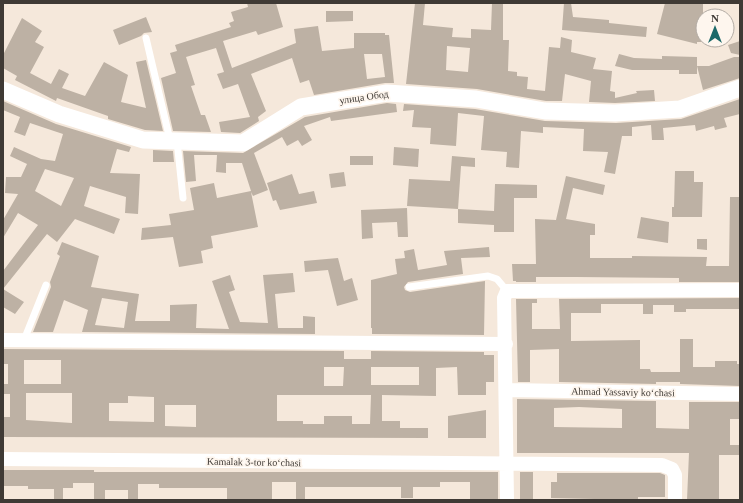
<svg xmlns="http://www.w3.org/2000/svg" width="743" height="503" viewBox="0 0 743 503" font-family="Georgia,serif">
	<rect width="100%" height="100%" fill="#f5e8db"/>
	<path fill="#bdb1a4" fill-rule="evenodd" d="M 247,3 L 276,3 L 283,27 L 258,35 L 256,31 L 223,41 L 232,68 L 296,43 L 294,29 L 318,26 L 322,51 L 354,48 L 354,33 L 385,33 L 385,35 L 389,35 L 394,83 L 385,83 L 314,95 L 309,80 L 300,83 L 292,58 L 251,74 L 266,111 L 258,117 L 259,121 L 240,133 L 221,132 L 219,122 L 250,117 L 238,84 L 223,89 L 217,74 L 224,72 L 216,48 L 186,57 L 195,85 L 191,86 L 201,115 L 205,115 L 211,132 L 173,131 L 161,78 L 176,73 L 170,53 L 177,51 L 175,45 L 231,27 L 229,23 L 234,21 L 231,12 L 248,7 ZM 364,54 L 382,54 L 385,77 L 367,79 Z
		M 415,3 L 425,3 L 423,25 L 453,28 L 452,37 L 471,38 L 471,29 L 491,30 L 492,3 L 503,3 L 503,40 L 509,40 L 508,71 L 517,72 L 517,76 L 528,77 L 527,89 L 545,91 L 549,47 L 560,48 L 561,37 L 572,40 L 571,52 L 596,58 L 593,69 L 612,71 L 610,91 L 615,92 L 615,98 L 637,93 L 636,91 L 654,90 L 655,101 L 615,103 L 589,102 L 591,81 L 565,74 L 562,101 L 546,101 L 477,89 L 406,84 ZM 447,46 L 470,48 L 468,72 L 446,70 Z
		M 564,3 L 571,3 L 573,17 L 609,20 L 609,23 L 647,27 L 646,37 L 562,30 Z
		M 665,3 L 703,3 L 703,42 L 697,42 L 697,44 L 657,34 Z
		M 326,11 L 353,11 L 353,21 L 326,22 Z
		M 146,17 L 152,32 L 144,33 L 141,36 L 119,45 L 113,30 Z
		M 22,18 L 42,31 L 35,42 L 44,47 L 30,73 L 51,84 L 59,69 L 69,74 L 62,88 L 85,96 L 104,62 L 128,75 L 121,102 L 146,108 L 136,62 L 146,60 L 163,131 L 145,130 L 108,119 L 108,116 L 57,98 L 56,101 L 15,80 L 17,76 L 3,68 L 3,55 Z
		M 740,41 L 740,55 L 731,53 L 728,45 Z
		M 619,54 L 634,58 L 662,59 L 662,56 L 697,57 L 697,74 L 679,74 L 679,70 L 632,70 L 615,66 Z
		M 734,57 L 740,57 L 740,78 L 703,90 L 697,66 L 709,66 Z
		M 740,99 L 740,114 L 724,118 L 727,127 L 715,130 L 714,126 L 696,131 L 695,125 L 663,128 L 664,140 L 652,140 L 651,125 L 632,127 L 632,136 L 622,136 L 615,174 L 604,172 L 608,152 L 583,151 L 584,129 L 543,127 L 543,133 L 521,131 L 519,168 L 506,167 L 507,152 L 481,150 L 484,116 L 458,113 L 456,146 L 430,144 L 431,128 L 412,127 L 414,110 L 403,111 L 404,104 L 475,109 L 545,121 L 616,123 L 681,119 Z
		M 3,101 L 56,124 L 131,147 L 129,152 L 117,149 L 110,173 L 140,174 L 138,214 L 125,213 L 126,197 L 90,186 L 84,206 L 120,219 L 114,234 L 75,219 L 57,242 L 47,234 L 3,289 L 24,302 L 15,314 L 3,307 L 3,271 L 38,225 L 18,213 L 3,238 L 3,220 L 18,194 L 5,193 L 6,177 L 21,177 L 27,164 L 10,156 L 14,147 L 41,159 L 55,161 L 63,134 L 30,123 L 25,136 L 14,132 L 20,117 L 3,110 ZM 45,169 L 74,178 L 61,206 L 35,191 Z
		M 387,103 L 396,104 L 397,112 L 331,121 L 330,117 L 304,126 L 312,140 L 302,146 L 298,140 L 287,146 L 282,137 L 254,153 L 268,190 L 253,196 L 251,192 L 258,227 L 211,236 L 213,248 L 201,251 L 203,263 L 179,267 L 173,237 L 141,240 L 142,228 L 171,225 L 169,214 L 194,210 L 190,188 L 214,183 L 217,198 L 251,191 L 242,163 L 226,163 L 226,173 L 216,172 L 217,155 L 194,155 L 196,181 L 186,182 L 183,151 L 243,153 L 305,117 Z
		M 394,147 L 419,149 L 418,167 L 393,165 Z
		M 153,150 L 173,151 L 174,162 L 153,162 Z
		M 350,156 L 373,156 L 373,165 L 350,165 Z
		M 452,156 L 475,158 L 475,167 L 461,166 L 458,209 L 494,211 L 495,184 L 537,185 L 537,198 L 514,198 L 514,232 L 494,232 L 494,225 L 458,223 L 458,209 L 407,206 L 409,179 L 450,181 Z
		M 675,171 L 694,171 L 694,182 L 703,182 L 702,217 L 672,217 L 672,207 L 674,207 Z
		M 344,172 L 346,186 L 331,188 L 329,174 Z
		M 292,174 L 299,194 L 314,191 L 317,203 L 280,210 L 276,200 L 273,201 L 267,183 Z
		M 566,176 L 605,185 L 603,195 L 573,188 L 566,219 L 595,224 L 595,235 L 590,235 L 590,258 L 632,258 L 632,256 L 707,257 L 706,266 L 729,266 L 730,197 L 740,197 L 740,282 L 679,282 L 679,278 L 577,277 L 536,277 L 536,282 L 516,282 L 516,281 L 513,281 L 512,264 L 536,264 L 535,219 L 556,220 Z
		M 407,208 L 408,237 L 398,237 L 397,222 L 372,223 L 373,238 L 362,239 L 361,210 Z
		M 641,217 L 669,222 L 668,243 L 637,238 Z
		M 697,239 L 707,239 L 707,250 L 697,249 Z
		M 62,242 L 99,256 L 91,287 L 139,294 L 135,321 L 170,321 L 170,305 L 197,304 L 196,328 L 229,329 L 212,281 L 230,275 L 235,290 L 229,292 L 240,322 L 268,323 L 263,275 L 293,273 L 295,292 L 275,294 L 278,328 L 303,328 L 303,316 L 315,317 L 315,334 L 82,332 L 88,310 L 64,300 L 53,332 L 33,332 L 51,287 L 50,282 L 60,256 L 57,254 ZM 102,298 L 128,302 L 124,328 L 95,325 Z
		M 489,247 L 490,257 L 461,258 L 463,274 L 408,282 L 404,287 L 405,290 L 410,292 L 485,281 L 484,335 L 372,334 L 372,328 L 371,328 L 371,280 L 397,274 L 395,259 L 405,258 L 404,251 L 414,249 L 418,270 L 447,265 L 444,251 Z
		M 338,258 L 344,281 L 352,278 L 358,300 L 337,306 L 328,270 L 305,272 L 304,261 Z
		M 740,298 L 740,309 L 686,309 L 686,312 L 674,312 L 674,305 L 653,305 L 653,314 L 643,314 L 643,304 L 601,304 L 601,313 L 571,313 L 571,341 L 640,340 L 640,369 L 650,369 L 651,372 L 680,372 L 680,339 L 693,339 L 693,367 L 715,367 L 715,361 L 737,361 L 737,364 L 740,364 L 740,386 L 680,384 L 680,382 L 656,382 L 656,384 L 559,382 L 559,349 L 530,350 L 530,382 L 518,382 L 516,299 L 537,299 L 537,303 L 532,303 L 532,329 L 560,329 L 559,299 Z
		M 3,349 L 344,351 L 344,367 L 344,359 L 371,359 L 371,351 L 484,352 L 484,355 L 494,355 L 494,382 L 486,382 L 486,395 L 458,395 L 457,367 L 436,368 L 436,396 L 382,395 L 382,421 L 400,421 L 400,428 L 428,428 L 428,438 L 3,437 L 3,417 L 10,417 L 10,394 L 3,394 L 3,384 L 8,384 L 8,364 L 3,364 ZM 371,359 L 371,367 L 419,367 L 419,385 L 371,385 ZM 24,360 L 61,360 L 61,384 L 24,384 ZM 324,367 L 344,367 L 343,386 L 324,386 ZM 26,393 L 72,393 L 72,423 L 26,420 ZM 277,395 L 371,395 L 370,424 L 352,424 L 352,416 L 324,416 L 324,424 L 303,424 L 303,421 L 277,421 ZM 128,396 L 154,397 L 154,422 L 109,421 L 109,403 L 128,403 ZM 165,405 L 196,405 L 196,427 L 165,426 Z
		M 517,399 L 656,401 L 656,428 L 689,429 L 689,402 L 740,402 L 740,419 L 730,419 L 730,445 L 740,445 L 740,455 L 719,455 L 719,500 L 687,500 L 689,453 L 517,453 ZM 579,407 L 622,409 L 622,428 L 554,427 L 554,408 Z
		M 486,410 L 486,438 L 448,438 L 448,416 Z
		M 3,470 L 94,470 L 94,472 L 498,472 L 498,500 L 470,500 L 470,482 L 440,482 L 440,487 L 413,487 L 413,498 L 401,498 L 401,487 L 305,487 L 305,500 L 296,500 L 296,482 L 272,482 L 272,500 L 227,500 L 227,488 L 159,488 L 159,484 L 138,484 L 138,500 L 128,500 L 128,490 L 105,490 L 105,500 L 94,500 L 94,483 L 73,483 L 73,488 L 63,488 L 63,500 L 54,500 L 54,489 L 28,489 L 28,486 L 3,486 Z
		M 520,472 L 533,472 L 533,500 L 520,500 Z
		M 557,473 L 660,473 L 665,475 L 665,497 L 638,497 L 638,500 L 551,498 L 551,482 L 557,482 Z"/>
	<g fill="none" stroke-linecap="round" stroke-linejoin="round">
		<path stroke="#fff" stroke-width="7" d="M 146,38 L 170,140
			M 177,141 L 183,198
			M 409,287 L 488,276 L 497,279 L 507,291
			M 24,340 L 46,285"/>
		<path stroke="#fff" stroke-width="14" d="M 3,340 L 506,344
			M 507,390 L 740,394
			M 3,459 L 662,465 L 672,469 L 675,475 L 675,500
			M 507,500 L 504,298 L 507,291 L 740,290"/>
		<path stroke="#fff" stroke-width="17" d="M 3,90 L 59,114 L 143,140 L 243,143 L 301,107 L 387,93 L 476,99 L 545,111 L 615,113 L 680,109 L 740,88"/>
	</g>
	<g text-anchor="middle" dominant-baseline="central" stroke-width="3.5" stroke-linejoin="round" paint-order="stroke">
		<g font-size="10" fill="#3f3a35" stroke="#fef6ee">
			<text transform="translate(364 97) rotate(-8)">улица Обод</text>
			<text transform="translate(623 392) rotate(1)">Ahmad Yassaviy koʻchasi</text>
			<text transform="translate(254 462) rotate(1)">Kamalak 3-tor koʻchasi</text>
		</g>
	</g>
	<rect width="743" height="503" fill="none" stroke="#3f3a35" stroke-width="8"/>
	<g transform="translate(715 28)"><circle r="19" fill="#fef6ee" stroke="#b2aba4"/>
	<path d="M0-3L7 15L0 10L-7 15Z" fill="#1c6969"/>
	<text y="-6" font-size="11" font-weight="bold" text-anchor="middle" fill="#3f3a35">N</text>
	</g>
</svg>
